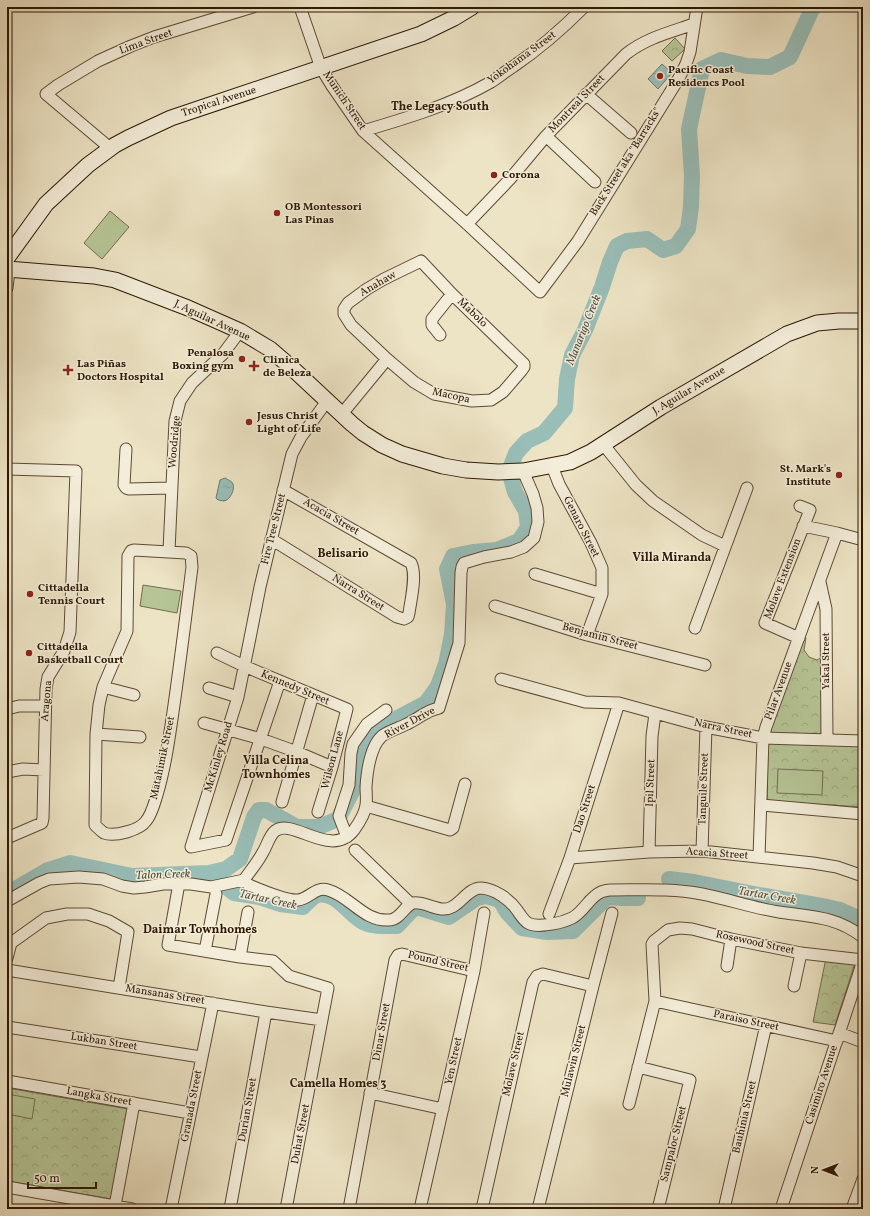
<svg xmlns="http://www.w3.org/2000/svg" width="870" height="1216" viewBox="0 0 870 1216" font-family="Vollkorn,serif">
	<defs>
		<pattern id="forest-crowns" width="20" height="18" patternUnits="userSpaceOnUse"><rect width="20" height="18" fill="#b6c596"/><path d="M2 6a3 3 0 1 1 6 0M12 15a3 3 0 1 1 6 0" fill="none" stroke="#9da880"/></pattern>
		<pattern id="water-ripples" width="26" height="14" patternUnits="userSpaceOnUse"><rect width="26" height="14" fill="#99beb8"/><path d="M2 4q2-2 4 0t4 0M15 11q2-2 4 0t4 0" fill="none" stroke="#84a39d"/></pattern>
	</defs>
	<rect width="100%" height="100%" fill="#ede4c5"/>
	<filter id="stains"><feTurbulence type="fractalNoise" baseFrequency=".005" numOctaves="4"/><feColorMatrix values="0 0 0 0 .2 0 0 0 0 .09 0 0 0 0 .02 0 0 0 .5 -.17"/></filter>
	<radialGradient id="worn" r=".72"><stop offset=".6" stop-color="#630" stop-opacity="0"/><stop offset="1" stop-color="#630" stop-opacity=".3"/></radialGradient>
	<path fill="url(#forest-crowns)" stroke="#726e4d" d="M 675,38 L 685,49 L 672,61 L 662,51 Z
		M 803,636 L 806,638 L 804,650 L 809,657 L 817,660 L 824,656 L 821,736 L 767,734 Z
		M 768,743 L 863,746 L 863,807 L 767,801 Z
		M 826,958 L 855,963 L 835,1025 L 813,1022 Z
		M 7,1088 L 128,1109 L 111,1199 L 7,1181 Z"/>
	<path fill="#b6c596" stroke="#726e4d" d="M 110,211 L 129,227 L 102,259 L 84,243 Z
		M 143,585 L 181,591 L 177,613 L 140,606 Z
		M 778,769 L 823,771 L 822,795 L 777,793 Z
		M 7,1094 L 35,1099 L 32,1119 L 7,1114 Z"/>
	<path fill="url(#water-ripples)" stroke="#6e7b70" d="M 662,64 L 672,73 L 658,89 L 648,79 Z
		M 225,478 C 228,480 232,481 233,484 C 235,490 230,500 224,501 C 223,501 219,500 218,500 L 216,498 L 220,480 Z"/>
	<g fill="none" stroke-linecap="round" stroke-linejoin="round">
		<path stroke="#99beb8" stroke-width="16" d="M 212,875 L 234,893 L 259,897 L 280,904 L 303,907 C 307,903 312,897 317,895 C 336,890 349,915 363,922 C 373,927 386,926 397,926 L 414,908 L 420,908 L 449,917 L 477,898 L 486,896 L 500,900 L 507,912 L 522,928 L 547,932 L 573,931 L 607,897 L 623,898 L 638,898
			M 669,879 L 694,882 L 754,894 L 827,907 L 840,910 L 863,920
			M 7,894 L 48,870 L 70,863 L 132,876 L 209,873 L 226,869 L 240,859 L 254,817 L 259,810 L 266,810 L 297,827 L 319,827 L 338,819 L 363,770 L 364,747 L 370,735 L 384,725 L 426,703 L 438,686 L 446,664 L 452,634 L 454,604 L 447,569 L 453,556 L 473,552 L 497,550 L 519,541 L 528,527 L 526,511 L 515,492 L 511,478 L 511,466 L 516,453 L 527,441 L 544,433 L 565,408 L 567,379 L 572,355 L 585,330 L 602,287 L 610,262 L 617,246 L 627,241 L 647,239 L 663,250 L 676,246 L 688,229 L 691,207 L 692,176 L 689,129 L 702,69 L 721,60 L 747,66 L 770,67 L 790,57 L 813,7"/>
		<g stroke="#5d4a34" stroke-width="13">
			<path id="street" d="M 300,7 L 321,68 L 332,86 L 363,131 L 467,224 L 540,292 L 578,241 L 679,78 L 686,64 L 690,52 L 697,7
				M 586,94 L 631,133
				M 363,131 C 407,118 451,105 491,82 C 499,77 506,71 514,66 C 539,49 562,29 584,7
				M 546,136 L 595,182
				M 110,148 L 46,94 L 58,85 L 98,61 L 131,46 L 154,37 L 253,7
				M 467,224 L 510,179 L 546,136 L 626,54 C 646,38 671,32 694,24
				M 421,261 L 452,294 L 524,364 L 524,367 L 522,370 L 503,392 L 491,400 L 472,401 L 434,394 L 414,382 L 387,359 L 351,325 L 344,314 L 344,309 L 348,303 L 367,289 L 384,279 Z
				M 7,288 L 9,270
				M 440,335 L 432,325 L 432,319 L 452,294
				M 341,415 L 387,359
				M 603,444 L 636,485 L 653,501 L 702,535 L 725,546
				M 126,449 L 124,485 L 126,488 L 129,489 L 171,488
				M 552,466 L 559,484 L 591,543 L 602,568 L 602,594 L 587,635
				M 7,469 L 76,471 L 70,632 L 64,651 L 48,677 L 46,689 L 43,818 L 42,823 L 7,838
				M 803,526 L 837,533 L 863,540
				M 271,539 L 397,617 L 404,619 L 408,617 L 409,613 C 411,599 417,575 411,563 L 283,490
				M 134,550 L 186,553 L 191,556 L 192,567 C 186,615 180,664 173,712 C 169,740 165,768 157,795 C 154,804 152,814 146,821 C 140,830 115,837 104,833 C 101,831 98,828 95,825 L 96,734 L 99,705 L 103,687 L 127,631 L 128,556 L 131,551 Z
				M 169,551 L 175,421 L 180,401 L 192,383 L 223,354 L 240,331
				M 535,574 L 602,594
				M 820,582 L 826,609 L 827,740
				M 495,606 L 587,635 L 705,665
				M 695,628 L 747,488
				M 799,638 L 765,623 L 810,510 L 800,506
				M 217,653 L 244,666 L 347,709 L 332,767 L 318,812
				M 501,679 L 585,702 L 619,703 L 706,727 L 763,738 L 863,741
				M 280,681 L 226,840 L 191,847 L 238,697 L 250,638 L 260,587 L 292,454 L 301,437 L 327,401
				M 103,687 L 134,695
				M 209,688 L 238,697
				M 7,709 L 19,706 L 45,706
				M 204,723 L 261,739 L 297,752 L 332,767
				M 96,734 L 140,737
				M 7,772 L 23,769 L 44,770
				M 282,802 L 313,695
				M 761,805 L 863,814
				M 366,806 L 450,830 L 453,828 L 465,784
				M 347,837 L 339,816 L 349,785 L 351,753 L 353,744 L 367,724 L 386,710
				M 355,850 L 411,904
				M 702,851 L 706,727
				M 649,852 L 652,736 L 655,714
				M 759,857 L 763,738 L 766,727 L 837,533
				M 570,858 L 649,852 L 702,851 L 813,863 L 837,867 L 863,876
				M 244,880 L 249,885 C 261,890 286,901 298,900 C 309,899 316,886 328,890 C 350,896 364,922 389,920 C 400,920 404,906 413,903 C 426,901 440,914 452,907 C 462,902 469,888 481,888 C 495,889 509,899 517,910 C 520,914 523,920 528,923 C 535,927 545,925 552,924 C 559,923 566,921 572,918 C 584,912 589,897 601,892 C 604,891 607,890 610,890 C 641,890 671,888 702,894 C 728,899 753,908 779,912 C 812,917 835,916 863,937
				M 178,889 L 168,945 L 240,957 L 273,961 L 289,976 L 328,988 L 286,1209
				M 7,901 L 39,883 L 49,879 L 79,877 L 103,879 L 122,886 L 134,888 L 145,887 L 163,884 L 191,884 L 211,887 L 244,880 C 250,871 258,862 263,852 C 267,846 269,836 275,831 C 293,817 331,860 354,830 C 359,823 365,813 366,805 C 367,799 366,793 366,787 C 367,772 370,747 382,736 C 389,731 399,728 407,724 C 418,719 427,710 439,708 L 459,643 L 461,573 L 462,567 L 464,563 L 484,557 L 511,552 L 524,547 L 534,538 L 538,522 L 537,508 L 533,494 L 523,471
				M 549,914 L 570,858 L 619,703
				M 205,951 L 216,894
				M 240,957 L 248,912
				M 7,958 L 11,943 L 46,918 L 67,914 L 88,914 L 109,921 L 128,932 L 119,988
				M 727,966 L 731,939
				M 7,970 L 266,1012 L 322,1020
				M 794,986 L 801,953
				M 655,1001 L 837,1041
				M 7,1027 L 201,1057
				M 839,1033 L 863,1042
				M 638,1067 L 690,1080 L 658,1209
				M 7,1081 L 190,1113
				M 370,1093 L 443,1109
				M 629,1104 L 655,1001 L 652,944 L 654,941 L 668,930 L 680,928 L 692,929 L 731,939 L 801,953 L 863,960
				M 7,1187 L 132,1209
				M 115,1206 L 134,1103
				M 171,1209 L 213,1003
				M 230,1209 L 266,1012
				M 349,1209 L 395,960 L 398,955 L 402,954 L 474,971
				M 420,1209 L 474,971 L 484,913
				M 482,1209 L 533,982 L 537,976 L 543,974 L 593,986
				M 538,1209 L 593,986 L 612,913
				M 724,1209 L 766,1025
				M 781,1209 L 863,961
				M 852,1209 L 863,1179"/>
		</g>
		<g stroke="#2d1704" stroke-width="17">
			<path id="secondary" d="M 7,258 L 46,204 L 88,165 L 115,145 L 128,138 L 171,118 L 421,34 L 454,18 L 472,7
				M 7,269 L 94,276 L 115,280 L 188,308 L 240,331 L 270,349 L 292,368 L 352,424 L 363,433 L 382,445 L 402,454 L 443,466 L 466,470 L 498,472 L 523,471 L 570,462 L 591,452 L 661,407 L 787,334 L 817,323 L 839,321 L 863,321"/>
		</g>
		<use href="#street" stroke="#f3edd9" stroke-width="11"/>
		<use href="#secondary" stroke="#f3edd9" stroke-width="15"/>
	</g>
	<g fill="#8f2418" stroke="#f3edd9" stroke-width="1.5">
		<circle cx="660" cy="76" r="4"/>
		<circle cx="494" cy="175" r="4"/>
		<circle cx="277" cy="213" r="4"/>
		<circle cx="242" cy="359" r="4"/>
		<path d="M252 360h4v4h4v4h-4v4h-4v-4h-4v-4h4z"/>
		<path d="M66 364h4v4h4v4h-4v4h-4v-4h-4v-4h4z"/>
		<circle cx="249" cy="422" r="4"/>
		<circle cx="839" cy="475" r="4"/>
		<circle cx="30" cy="594" r="4"/>
		<circle cx="29" cy="653" r="4"/>
	</g>
	<g text-anchor="middle" dominant-baseline="central" stroke-width="3" stroke-linejoin="round" paint-order="stroke">
		<g font-size="11" fill="#2d1704" stroke="#f3edd9">
			<text transform="translate(146 42) rotate(-20)">Lima Street</text>
			<text transform="translate(522 58) rotate(-36)">Yokohama Street</text>
			<text transform="translate(344 101) rotate(56)">Munich Street</text>
			<text transform="translate(219 102) rotate(-18)">Tropical Avenue</text>
			<text transform="translate(577 104) rotate(-46)">Montreal Street</text>
			<text transform="translate(626 162) rotate(-58)">Back Street aka "Barracks"</text>
			<text transform="translate(378 284) rotate(-30)">Anahaw</text>
			<text transform="translate(472 313) rotate(44)">Mabolo</text>
			<text transform="translate(212 321) rotate(25)">J. Aguilar Avenue</text>
			<text transform="translate(689 391) rotate(-31)">J. Aguilar Avenue</text>
			<text transform="translate(451 396) rotate(13)">Macopa</text>
			<text transform="translate(175 442) rotate(-85)">Woodridge</text>
			<text transform="translate(331 517) rotate(30)">Acacia Street</text>
			<text transform="translate(581 527) rotate(63)">Genaro Street</text>
			<text transform="translate(274 529) rotate(-76)">Fire Tree Street</text>
			<text transform="translate(783 579) rotate(-69)">Molave Extension</text>
			<text transform="translate(358 593) rotate(32)">Narra Street</text>
			<text transform="translate(600 637) rotate(15)">Benjamin Street</text>
			<text transform="translate(826 661) rotate(-90)">Yakal Street</text>
			<text transform="translate(295 688) rotate(23)">Kennedy Street</text>
			<text transform="translate(779 691) rotate(-70)">Pilar Avenue</text>
			<text transform="translate(47 701) rotate(-85)">Aragona</text>
			<text transform="translate(410 723) rotate(-28)">River Drive</text>
			<text transform="translate(723 729) rotate(12)">Narra Street</text>
			<text transform="translate(219 757) rotate(-73)">McKinley Road</text>
			<text transform="translate(163 758) rotate(-78)">Matahimik Street</text>
			<text transform="translate(333 760) rotate(-75)">Wilson Lane</text>
			<text transform="translate(651 783) rotate(-88)">Ipil Street</text>
			<text transform="translate(704 789) rotate(-88)">Tanguile Street</text>
			<text transform="translate(585 809) rotate(-72)">Dao Street</text>
			<text transform="translate(717 854) rotate(4)">Acacia Street</text>
			<text transform="translate(755 943) rotate(12)">Rosewood Street</text>
			<text transform="translate(438 962) rotate(13)">Pound Street</text>
			<text transform="translate(165 995) rotate(9)">Mansanas Street</text>
			<text transform="translate(746 1021) rotate(12)">Paraiso Street</text>
			<text transform="translate(382 1032) rotate(-80)">Dinar Street</text>
			<text transform="translate(104 1042) rotate(9)">Lukban Street</text>
			<text transform="translate(454 1061) rotate(-78)">Yen Street</text>
			<text transform="translate(574 1061) rotate(-76)">Mulawin Street</text>
			<text transform="translate(514 1064) rotate(-77)">Molave Street</text>
			<text transform="translate(822 1085) rotate(-72)">Casimiro Avenue</text>
			<text transform="translate(99 1097) rotate(10)">Langka Street</text>
			<text transform="translate(192 1106) rotate(-79)">Granada Street</text>
			<text transform="translate(248 1110) rotate(-80)">Durian Street</text>
			<text transform="translate(745 1117) rotate(-77)">Bauhinia Street</text>
			<text transform="translate(301 1134) rotate(-79)">Duhat Street</text>
			<text transform="translate(674 1144) rotate(-76)">Sampaloc Street</text>
		</g>
		<g font-size="11" font-weight="bold" fill="#2d1704" stroke="#f3edd9" text-anchor="start">
			<text x="668" y="70">Pacific Coast<tspan x="668" dy="13">Residencs Pool</tspan></text>
			<text x="502" y="175">Corona</text>
			<text x="285" y="207">OB Montessori<tspan x="285" dy="13">Las Pinas</tspan></text>
			<text x="234" y="353" text-anchor="end">Penalosa<tspan x="234" dy="13">Boxing gym</tspan></text>
			<text x="263" y="360">Clinica<tspan x="263" dy="13">de Beleza</tspan></text>
			<text x="77" y="364">Las Piñas<tspan x="77" dy="13">Doctors Hospital</tspan></text>
			<text x="257" y="416">Jesus Christ<tspan x="257" dy="13">Light of Life</tspan></text>
			<text x="831" y="469" text-anchor="end">St. Mark's<tspan x="831" dy="13">Institute</tspan></text>
			<text x="38" y="588">Cittadella<tspan x="38" dy="13">Tennis Court</tspan></text>
			<text x="37" y="647">Cittadella<tspan x="37" dy="13">Basketball Court</tspan></text>
		</g>
		<g font-size="12" font-weight="bold" fill="#2d1704" stroke="#f3edd9">
			<text x="440" y="107">The Legacy South</text>
			<text x="343" y="554">Belisario</text>
			<text x="672" y="558">Villa Miranda</text>
			<text x="276" y="761">Villa Celina<tspan x="276" dy="14">Townhomes</tspan></text>
			<text x="200" y="930">Daimar Townhomes</text>
			<text x="338" y="1084">Camella Homes 3</text>
		</g>
		<g font-size="12" font-style="italic" fill="#535143" stroke="#f3edd9">
			<text transform="translate(584 330) rotate(-68)">Manarigo Creek</text>
			<text transform="translate(163 875) rotate(-2)">Talon Creek</text>
			<text transform="translate(767 896) rotate(10)">Tartar Creek</text>
			<text transform="translate(268 900) rotate(12)">Tartar Creek</text>
		</g>
	</g>
	<rect width="870" height="1216" fill="none" stroke="#ede4c5" stroke-width="24"/>
	<rect x="8" y="8" width="854" height="1200" fill="none" stroke="#2d1704" stroke-width="2"/>
	<rect x="12" y="12" width="846" height="1192" fill="none" stroke="#2d1704"/>
	<g transform="translate(824 1170) rotate(270)" stroke="#f3edd9" stroke-width="3" paint-order="stroke">
	<path d="M0-3L7 15L0 10L-7 15Z" fill="#2d1704"/>
	<text y="-6" font-size="11" font-weight="bold" text-anchor="middle" fill="#2d1704">N</text>
	</g>
	<path d="M28 1182v6h68v-6" fill="none" stroke="#2d1704" stroke-width="2"/>
	<text x="34" y="1182" font-size="12" fill="#2d1704" stroke="#f3edd9" stroke-width="3" paint-order="stroke">50 m</text>
	<rect width="100%" height="100%" filter="url(#stains)"/>
	<rect width="100%" height="100%" fill="url(#worn)"/>
</svg>
